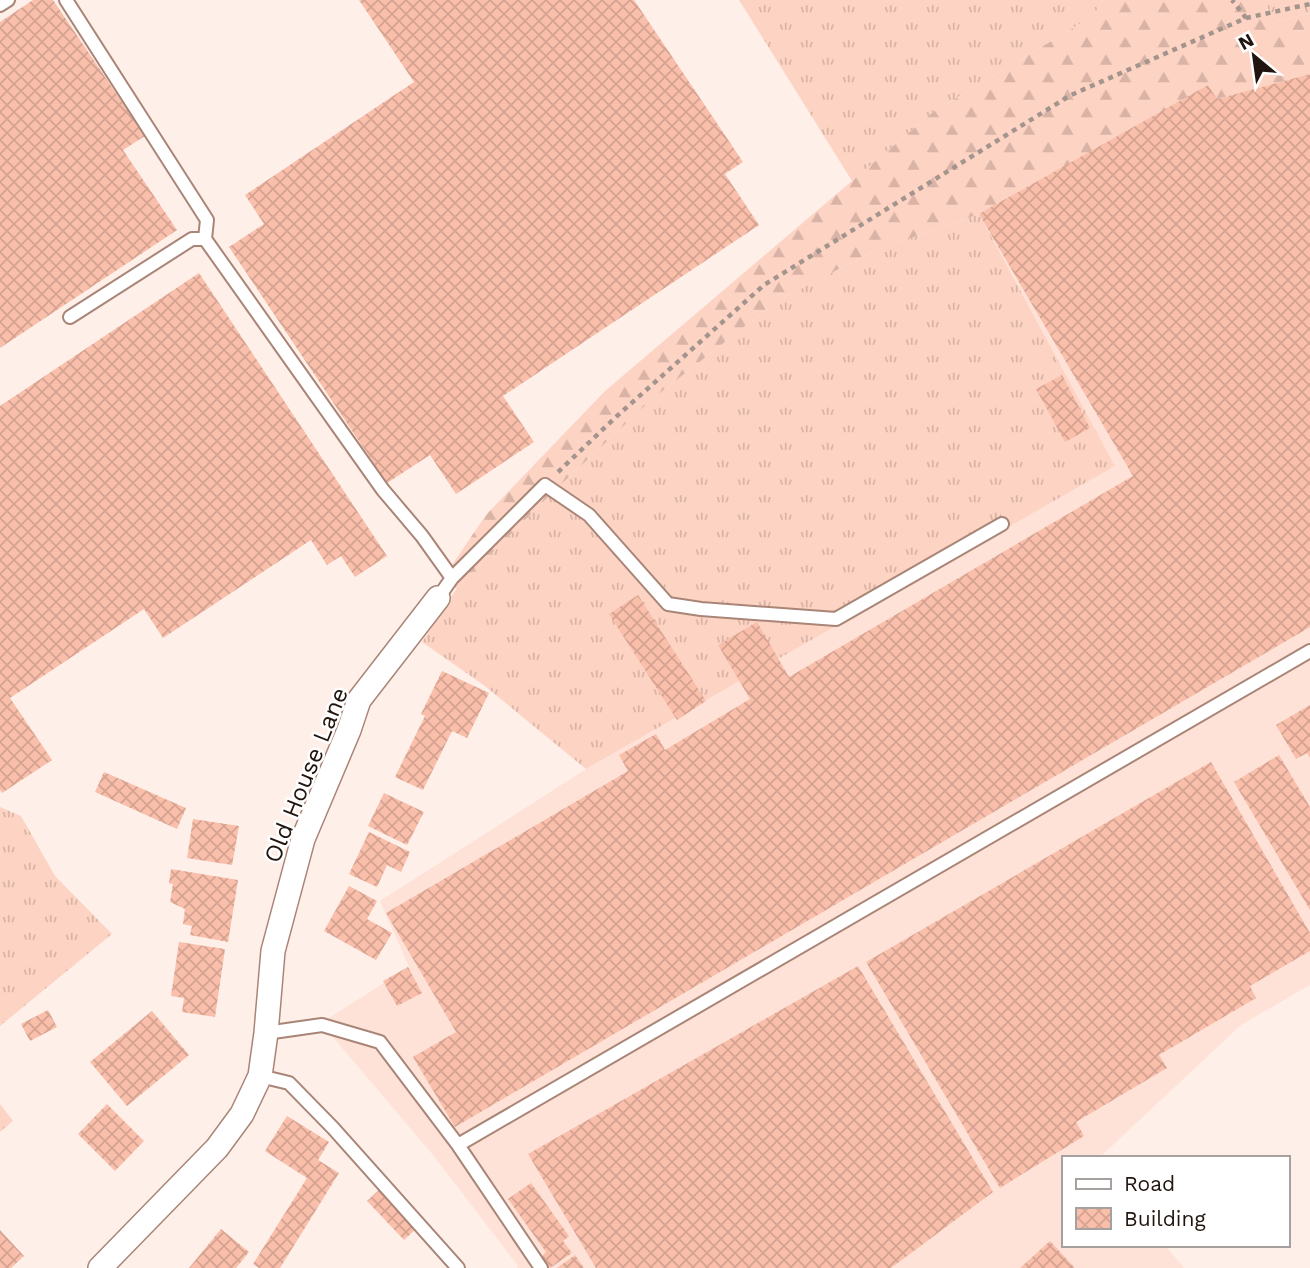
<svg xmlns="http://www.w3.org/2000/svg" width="1310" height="1268" viewBox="0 0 1310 1268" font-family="'Work Sans',sans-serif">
	<defs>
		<pattern id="grass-tufts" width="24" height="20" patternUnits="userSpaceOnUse" patternTransform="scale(1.75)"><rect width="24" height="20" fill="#fdd3c3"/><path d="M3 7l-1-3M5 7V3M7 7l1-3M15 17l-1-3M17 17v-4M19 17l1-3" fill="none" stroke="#d9b4a6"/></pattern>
		<pattern id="forest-firs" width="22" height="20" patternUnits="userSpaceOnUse" patternTransform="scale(1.75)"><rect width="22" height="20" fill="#fdd3c3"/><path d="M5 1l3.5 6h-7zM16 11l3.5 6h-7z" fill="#d9b4a6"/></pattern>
		<pattern id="building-cross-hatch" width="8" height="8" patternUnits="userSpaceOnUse" patternTransform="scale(1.75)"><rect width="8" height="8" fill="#f9bfaa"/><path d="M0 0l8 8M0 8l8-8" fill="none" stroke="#d5a391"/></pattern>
	</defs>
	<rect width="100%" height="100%" fill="#ffefe9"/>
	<path fill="#ffe2d7" d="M 1310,74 L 1310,985 L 1241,1025 L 1099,1158 L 1063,1158 L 1063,1245 L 1165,1245 L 1184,1268 L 517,1268 L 518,1266 L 433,1155 L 321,1023 L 409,967 L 380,901 L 586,769 L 1115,466 L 979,214 L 1217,99 Z"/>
	<path fill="url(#grass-tufts)" d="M 739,0 L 1103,0 L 1093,16 L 933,112 L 852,181 Z
		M 1261,0 L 1310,0 L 1310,13 L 1278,21 Z
		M 979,214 L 1115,466 L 586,769 L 485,686 L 422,642 L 457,588 L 554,491 L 651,400 L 777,301 L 872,252 Z
		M 0,807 L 21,816 L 55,876 L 112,934 L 0,1026 Z
		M 0,1104 L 13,1121 L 0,1132 Z"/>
	<path fill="url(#forest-firs)" d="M 1103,0 L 1261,0 L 1278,21 L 1310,13 L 1310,74 L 1217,99 L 979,214 L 872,252 L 777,301 L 651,400 L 554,491 L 457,588 L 441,581 L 486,515 L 605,391 L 933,112 L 1093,16 Z"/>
	<path fill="url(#building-cross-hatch)" d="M 33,0 L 53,0 L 145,136 L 123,150 L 177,230 L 0,348 L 0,22 Z
		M 359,0 L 634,0 L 743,162 L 725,174 L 759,225 L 503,396 L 534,442 L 456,494 L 430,455 L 387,483 L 229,247 L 264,224 L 245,195 L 414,82 Z
		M 1310,74 L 1310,627 L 455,1127 L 413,1057 L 456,1032 L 386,913 L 628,771 L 619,755 L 656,734 L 665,750 L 750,699 L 718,645 L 757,622 L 789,677 L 1133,476 L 979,214 L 1208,85 L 1217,99 Z
		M 199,273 L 387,556 L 355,577 L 341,556 L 327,565 L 311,540 L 163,638 L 144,609 L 10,698 L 52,760 L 2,793 L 0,790 L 0,406 Z
		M 1062,375 L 1090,428 L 1065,442 L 1036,389 Z
		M 638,595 L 706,701 L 677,720 L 609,614 Z
		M 442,671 L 489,693 L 467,738 L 452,731 L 423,790 L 395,777 L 425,716 L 421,714 Z
		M 1310,705 L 1310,758 L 1307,753 L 1296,759 L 1276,725 Z
		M 1279,755 L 1310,807 L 1310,910 L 1234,782 Z
		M 1211,762 L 1310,933 L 1310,951 L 1250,986 L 1256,998 L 1159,1055 L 1167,1068 L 1076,1122 L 1084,1136 L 1000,1188 L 866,962 Z
		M 104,772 L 186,808 L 177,829 L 95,792 Z
		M 384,793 L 424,812 L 407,845 L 368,826 Z
		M 193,819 L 239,826 L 232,865 L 187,858 Z
		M 369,832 L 410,852 L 401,872 L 387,865 L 377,887 L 349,874 Z
		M 171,869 L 238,880 L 228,942 L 190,935 L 192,926 L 183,924 L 185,909 L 170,902 L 173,884 L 169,883 Z
		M 349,886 L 377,901 L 367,919 L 392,933 L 376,960 L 324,931 Z
		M 179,942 L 225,949 L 215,1017 L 182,1012 L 184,998 L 171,996 Z
		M 858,966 L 993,1192 L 891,1268 L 596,1268 L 528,1154 Z
		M 408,967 L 422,993 L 397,1006 L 383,981 Z
		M 48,1010 L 57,1027 L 30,1041 L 21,1024 Z
		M 152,1011 L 189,1055 L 127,1106 L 90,1062 Z
		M 107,1104 L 144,1141 L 115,1171 L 78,1134 Z
		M 287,1116 L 329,1142 L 318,1160 L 339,1173 L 280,1268 L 259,1268 L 253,1264 L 307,1178 L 265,1151 Z
		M 531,1183 L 569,1236 L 563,1241 L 572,1253 L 550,1268 L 542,1256 L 546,1252 L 508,1199 Z
		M 381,1188 L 418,1227 L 404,1240 L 367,1201 Z
		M 221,1229 L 249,1252 L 236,1268 L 189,1268 Z
		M 0,1230 L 24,1256 L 11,1268 L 0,1268 Z
		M 1050,1241 L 1075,1268 L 1020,1268 Z
		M 575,1255 L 584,1268 L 557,1268 Z"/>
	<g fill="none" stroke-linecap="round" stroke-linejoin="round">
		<g stroke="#a98577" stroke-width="16">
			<path id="lane" d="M 66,0 L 207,220 L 205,239 L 383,490 L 422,536 L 452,578
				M 0,5 L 8,0
				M 70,317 L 192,239 L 205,239
				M 438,598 L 452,578 L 545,485 L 589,515 L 668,604 L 701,609 L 836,619 L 1002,524
				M 266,1033 L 322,1025 L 380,1042 L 458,1145 L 1310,651
				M 260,1076 L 289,1083 L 333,1128 L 458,1268
				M 458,1145 L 541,1268"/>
		</g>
		<g stroke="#a98577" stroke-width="26">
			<path id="street" d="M 100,1268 L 217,1148 L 242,1114 L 260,1076 L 266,1033 L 273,951 L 303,839 L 349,730 L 359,700 L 438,598"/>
		</g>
		<path stroke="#a3948e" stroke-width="4.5" stroke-dasharray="5 5" stroke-linecap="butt" d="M 1246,18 L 1310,4
			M 558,472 L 617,416 L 764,285 L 1071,95 L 1246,18 L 1232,0"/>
		<use href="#lane" stroke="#fff" stroke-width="12"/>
		<use href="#street" stroke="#fff" stroke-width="23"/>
	</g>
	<g text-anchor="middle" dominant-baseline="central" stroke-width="5" stroke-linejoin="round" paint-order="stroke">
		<g font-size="24" fill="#21140f" stroke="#fff">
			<text transform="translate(306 775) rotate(-68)">Old House Lane</text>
		</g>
	</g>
	<rect x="1062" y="1156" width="228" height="91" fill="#ffffff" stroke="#a6a19f" stroke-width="2"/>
	<rect x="1076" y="1179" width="35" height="10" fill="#ffffff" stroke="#a6a19f" stroke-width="2"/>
	<text x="1124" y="1191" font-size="21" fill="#21140f">Road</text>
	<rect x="1076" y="1208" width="35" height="21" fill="url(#building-cross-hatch)" stroke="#a6a19f" stroke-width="2"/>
	<text x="1124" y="1226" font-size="21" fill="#21140f">Building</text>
	<g transform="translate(1254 56) rotate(331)" stroke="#ffffff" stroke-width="5" paint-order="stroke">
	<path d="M0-5L12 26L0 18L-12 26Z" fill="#21140f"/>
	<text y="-10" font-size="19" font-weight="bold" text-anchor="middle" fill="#21140f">N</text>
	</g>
</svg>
